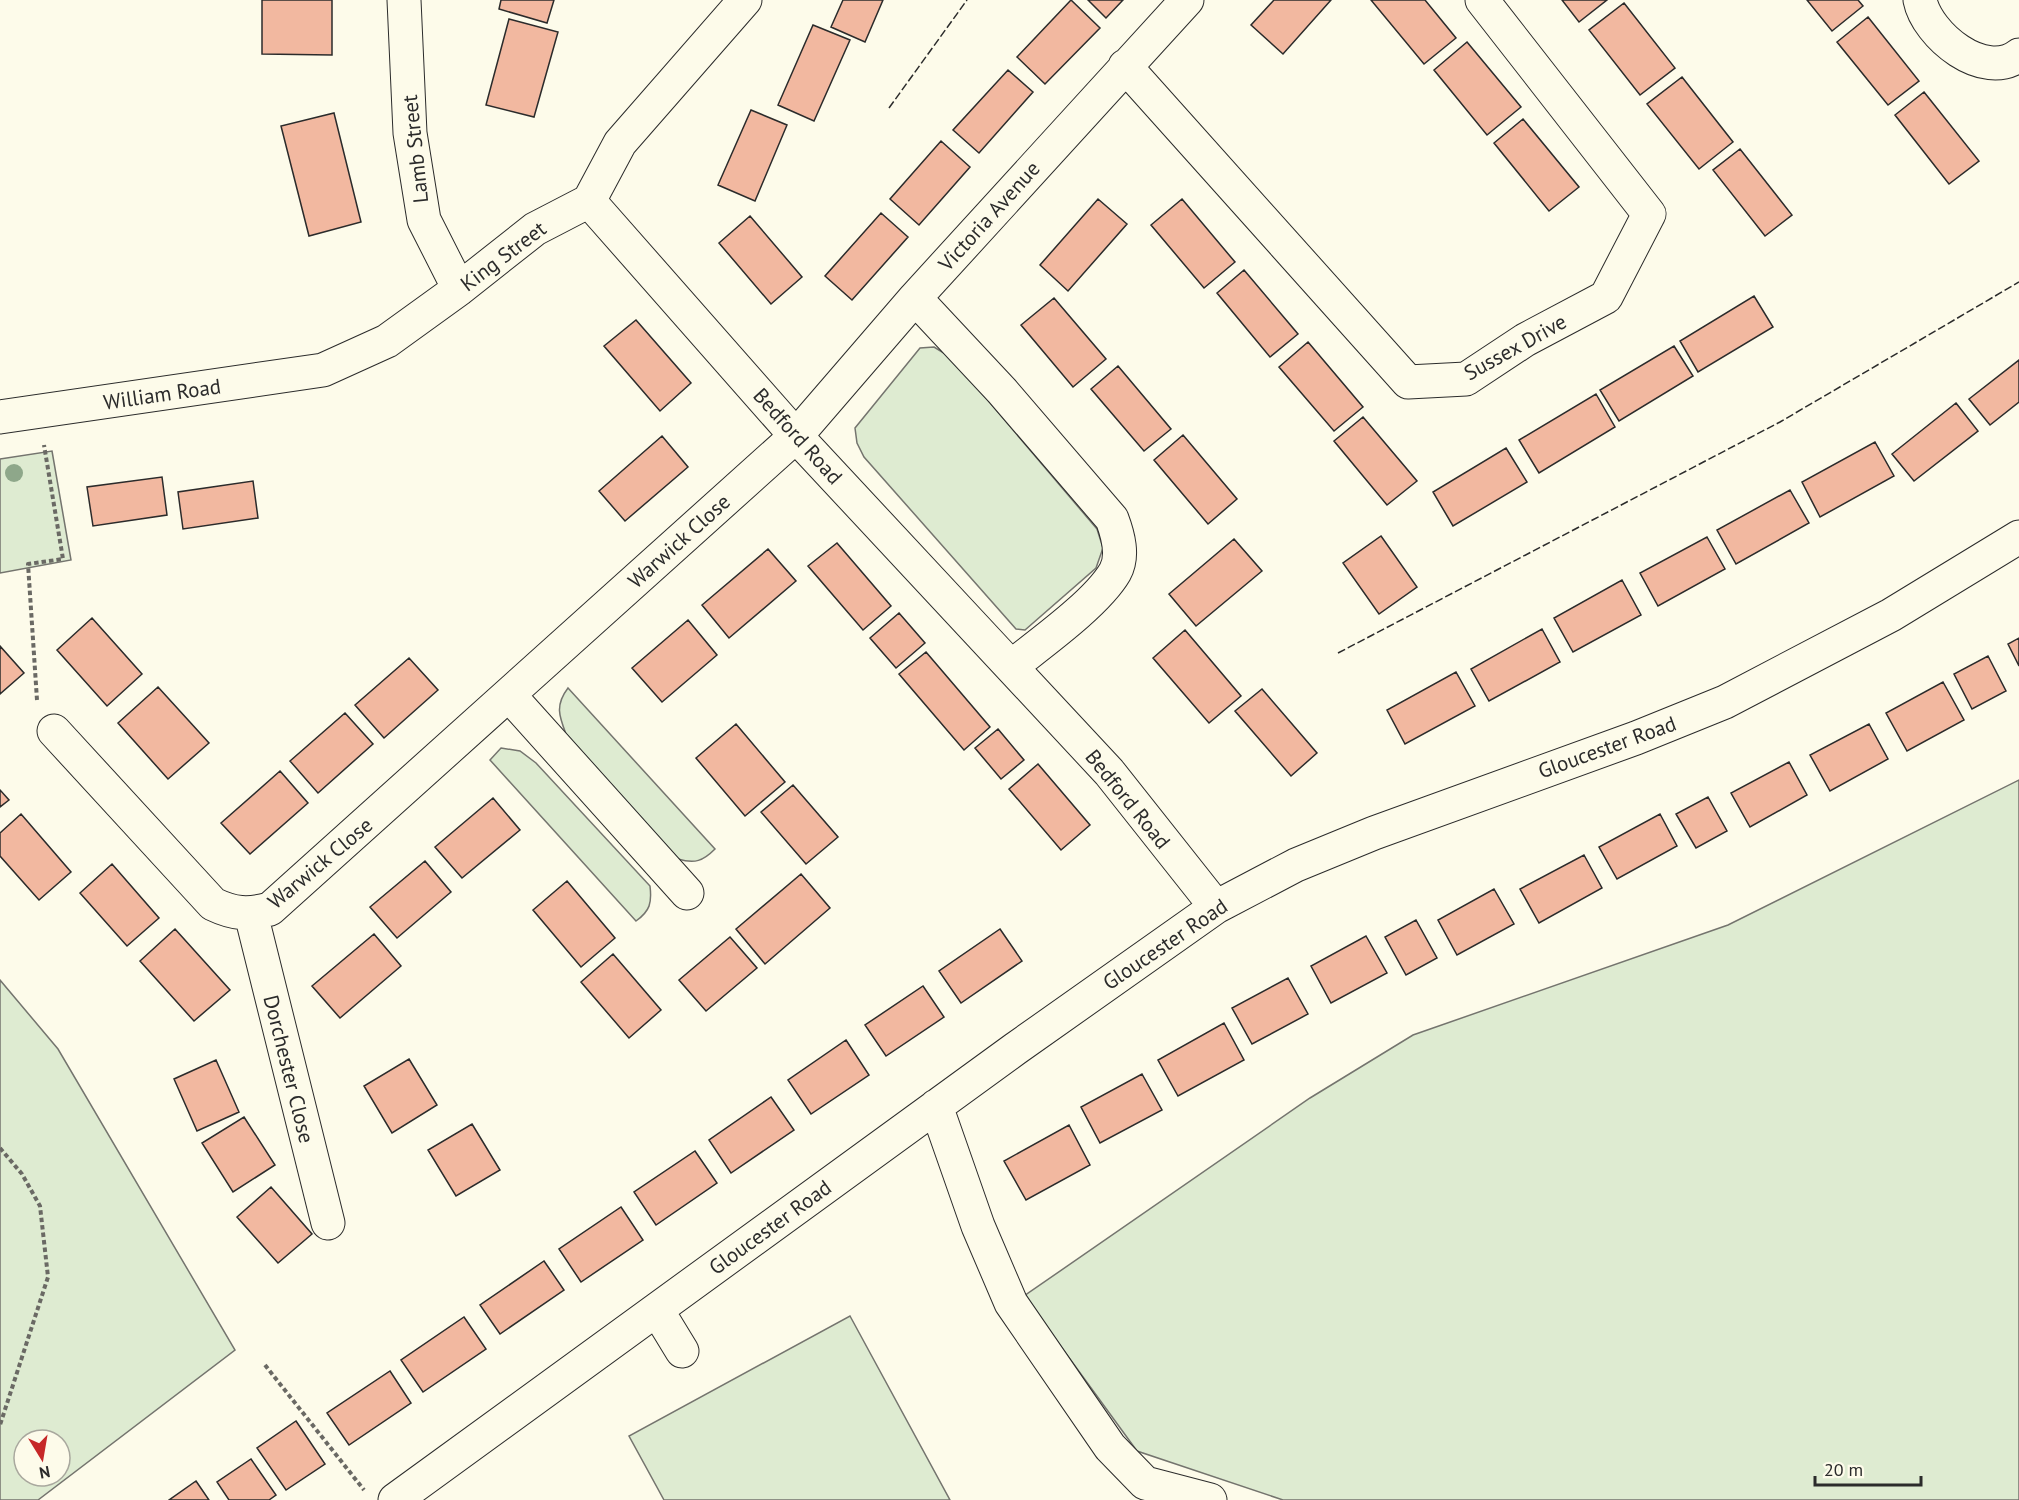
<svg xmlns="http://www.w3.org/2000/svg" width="2019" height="1500" viewBox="0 0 2019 1500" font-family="'PT Sans',sans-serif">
	<rect width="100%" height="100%" fill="#fdfbea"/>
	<path fill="#deebd1" stroke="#74746e" stroke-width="1.5" fill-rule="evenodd" d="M 934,347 L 952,358 L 1097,529 L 1103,548 L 1096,568 L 1025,630 L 1016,629 L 864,457 L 857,443 L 855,428 L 920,348 Z
		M 52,451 L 71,560 L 0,573 L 0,459 Z
		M 568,688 L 715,849 C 703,861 695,864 678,859 L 566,734 C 559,716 555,705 568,688 Z
		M 501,748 L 520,751 L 536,763 L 650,886 C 652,903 650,911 636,921 L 490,760 Z
		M 2019,780 L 2019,1500 L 1283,1500 L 1137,1451 L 1024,1296 L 1310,1098 L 1413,1035 L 1728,925 Z
		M 0,980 L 58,1049 L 235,1350 L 38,1500 L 0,1500 ZM 24,1440 L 60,1440 L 60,1476 L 24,1476 Z
		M 850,1316 L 950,1500 L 664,1500 L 629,1436 Z"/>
	<path fill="#f2b8a0" stroke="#2b2b2b" stroke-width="1.5" d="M 262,0 L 332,0 L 332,55 L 262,54 Z
		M 501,0 L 554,0 L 547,23 L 499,9 Z
		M 843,0 L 883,0 L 865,42 L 831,27 Z
		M 1071,0 L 1100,28 L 1045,84 L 1017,57 Z
		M 1088,0 L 1123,0 L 1106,18 Z
		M 1274,0 L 1331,0 L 1283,54 L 1251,25 Z
		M 1371,0 L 1425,0 L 1456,38 L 1424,64 Z
		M 1562,0 L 1607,0 L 1579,22 Z
		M 1807,0 L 1858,0 L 1863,6 L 1832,31 Z
		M 1624,3 L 1675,68 L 1640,95 L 1589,30 Z
		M 1868,17 L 1919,81 L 1888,105 L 1837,42 Z
		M 509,19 L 558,32 L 534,117 L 486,105 Z
		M 813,25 L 850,40 L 814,121 L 778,105 Z
		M 1467,42 L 1521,107 L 1487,135 L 1434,70 Z
		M 1008,70 L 1033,92 L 979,153 L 953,130 Z
		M 1682,77 L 1733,142 L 1699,169 L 1647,104 Z
		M 1924,92 L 1979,161 L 1949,184 L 1895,115 Z
		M 751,110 L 787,125 L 755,201 L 718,185 Z
		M 334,113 L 361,222 L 309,236 L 281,126 Z
		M 1523,119 L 1579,187 L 1549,211 L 1494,143 Z
		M 941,141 L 970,167 L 919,225 L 890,199 Z
		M 1740,149 L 1792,215 L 1765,236 L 1713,170 Z
		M 1098,199 L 1127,224 L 1068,291 L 1040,265 Z
		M 1182,199 L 1235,262 L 1204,288 L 1151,225 Z
		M 881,213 L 908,237 L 852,300 L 825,276 Z
		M 750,216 L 802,277 L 771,304 L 719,243 Z
		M 1244,270 L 1298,334 L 1270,357 L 1217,293 Z
		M 1754,296 L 1773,327 L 1698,372 L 1680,341 Z
		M 1054,298 L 1106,359 L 1073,387 L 1021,325 Z
		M 636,320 L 691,383 L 660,411 L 604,346 Z
		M 1308,342 L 1363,407 L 1334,431 L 1279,367 Z
		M 1674,346 L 1693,376 L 1619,421 L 1600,390 Z
		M 2019,360 L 2019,402 L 1990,425 L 1969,399 Z
		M 1118,366 L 1171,429 L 1144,451 L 1091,389 Z
		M 1596,394 L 1615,427 L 1539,473 L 1519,440 Z
		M 1956,403 L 1978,431 L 1914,481 L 1892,454 Z
		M 1363,417 L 1417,481 L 1387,505 L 1334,441 Z
		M 1183,435 L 1237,499 L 1208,524 L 1154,460 Z
		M 662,436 L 688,467 L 625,521 L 599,491 Z
		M 1875,442 L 1894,476 L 1820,517 L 1802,482 Z
		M 1506,448 L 1527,482 L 1453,526 L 1433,492 Z
		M 162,477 L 167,515 L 93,526 L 87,487 Z
		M 253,481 L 258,518 L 183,529 L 178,492 Z
		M 1790,490 L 1809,523 L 1736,564 L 1717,530 Z
		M 1381,536 L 1417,587 L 1379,614 L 1343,563 Z
		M 1707,537 L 1725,569 L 1658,606 L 1640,573 Z
		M 1234,539 L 1262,571 L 1196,626 L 1169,594 Z
		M 837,543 L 891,606 L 863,630 L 808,566 Z
		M 768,549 L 796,581 L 729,638 L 702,605 Z
		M 1622,580 L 1641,615 L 1573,652 L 1554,618 Z
		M 899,613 L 925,643 L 896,668 L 870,638 Z
		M 92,618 L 142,674 L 107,706 L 57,650 Z
		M 688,620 L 717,655 L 662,702 L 632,668 Z
		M 1542,629 L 1560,662 L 1489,701 L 1471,669 Z
		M 1185,630 L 1241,696 L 1209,723 L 1153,658 Z
		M 2019,638 L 2019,666 L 2008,644 Z
		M 0,646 L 24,673 L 0,694 Z
		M 926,652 L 990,727 L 964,750 L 899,674 Z
		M 1988,656 L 2006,691 L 1972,709 L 1954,674 Z
		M 409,658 L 438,690 L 384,738 L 355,705 Z
		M 1456,672 L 1475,706 L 1405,744 L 1387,710 Z
		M 1943,682 L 1964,720 L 1907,751 L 1886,713 Z
		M 158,687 L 209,743 L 168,779 L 118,723 Z
		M 1262,689 L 1317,753 L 1291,776 L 1235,711 Z
		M 345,713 L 373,744 L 318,793 L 290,761 Z
		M 736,724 L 785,782 L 745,816 L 696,758 Z
		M 1869,724 L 1888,759 L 1830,791 L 1810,755 Z
		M 998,729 L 1024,760 L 1001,779 L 975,748 Z
		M 1789,762 L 1807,795 L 1750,827 L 1731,793 Z
		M 1038,764 L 1090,825 L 1061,850 L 1009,789 Z
		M 280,771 L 308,803 L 250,854 L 221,823 Z
		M 793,785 L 838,837 L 806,864 L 761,812 Z
		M 0,790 L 9,800 L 0,807 Z
		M 1708,797 L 1727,831 L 1696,848 L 1676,814 Z
		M 493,798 L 520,830 L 462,878 L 435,847 Z
		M 21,814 L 71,872 L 39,900 L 0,856 L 0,833 Z
		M 1660,814 L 1677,846 L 1617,879 L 1599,847 Z
		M 1584,855 L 1602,888 L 1539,923 L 1520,889 Z
		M 425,861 L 451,892 L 397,938 L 370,907 Z
		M 112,864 L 159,918 L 127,946 L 80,893 Z
		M 801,874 L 830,908 L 765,964 L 736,929 Z
		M 567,881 L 615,938 L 581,967 L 533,910 Z
		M 1494,889 L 1514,924 L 1457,955 L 1438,920 Z
		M 1416,920 L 1437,958 L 1406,975 L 1385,937 Z
		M 175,929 L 230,990 L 194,1021 L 140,961 Z
		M 1000,929 L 1022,961 L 961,1003 L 939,971 Z
		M 374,934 L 401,966 L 340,1018 L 312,986 Z
		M 1366,936 L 1387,973 L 1331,1003 L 1311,966 Z
		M 730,937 L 757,968 L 706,1011 L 679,980 Z
		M 613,954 L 661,1010 L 629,1038 L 581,982 Z
		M 1288,978 L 1308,1014 L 1252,1044 L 1232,1008 Z
		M 923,986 L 944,1017 L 886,1056 L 865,1025 Z
		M 1224,1023 L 1244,1060 L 1178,1096 L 1158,1060 Z
		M 846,1040 L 869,1075 L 811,1114 L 788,1080 Z
		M 409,1059 L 437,1105 L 392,1133 L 364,1086 Z
		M 216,1060 L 239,1112 L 197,1131 L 174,1079 Z
		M 1142,1074 L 1162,1110 L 1100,1143 L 1081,1107 Z
		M 771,1097 L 794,1130 L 731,1173 L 709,1140 Z
		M 244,1117 L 275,1165 L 233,1192 L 202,1143 Z
		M 472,1124 L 500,1170 L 456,1196 L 428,1150 Z
		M 1069,1125 L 1090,1165 L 1026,1200 L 1004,1161 Z
		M 695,1151 L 717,1183 L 656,1225 L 634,1192 Z
		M 271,1187 L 312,1234 L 278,1263 L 237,1217 Z
		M 621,1207 L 643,1240 L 581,1282 L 559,1249 Z
		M 544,1261 L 564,1290 L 500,1334 L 480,1305 Z
		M 464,1317 L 486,1349 L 423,1392 L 401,1360 Z
		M 390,1371 L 411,1403 L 349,1445 L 327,1413 Z
		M 296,1421 L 325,1464 L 286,1490 L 257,1448 Z
		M 251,1459 L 276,1495 L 269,1500 L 229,1500 L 217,1482 Z
		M 196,1481 L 209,1500 L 169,1500 Z"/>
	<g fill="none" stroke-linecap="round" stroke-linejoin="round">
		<g stroke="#2b2b2b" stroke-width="35">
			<path id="minor" d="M 404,0 L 410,133 L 424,220 L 459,289
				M 1920,0 C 1927,35 1984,82 2019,55
				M 1125,66 L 1408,382 L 1466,379 L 1525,340 L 1606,297 L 1649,214 L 1482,0
				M 589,201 L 796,436 L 1109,772 L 1216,907
				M 915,298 L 1002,391 L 1112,519 C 1118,535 1124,556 1115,572 C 1097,603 1041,643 1012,666
				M 0,417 L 323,370 L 387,341 L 459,289 L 535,229 L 589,201 L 620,143 L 745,0
				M 509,695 L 687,893
				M 54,731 L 213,904 C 234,914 248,915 270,909 L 796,436 L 915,298 L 1187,0
				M 251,914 L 328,1223
				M 936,1106 L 978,1226 L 1011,1303 L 1110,1447 L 1145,1483 L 1210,1500
				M 657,1310 L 682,1351
				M 395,1500 L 1015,1049 L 1216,907 L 1296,865 L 1374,833 L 1636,738 L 1725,702 L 1891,615 L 2019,537"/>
		</g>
		<path stroke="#6a6964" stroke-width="4" stroke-dasharray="4.5 3" stroke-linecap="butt" d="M 37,700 L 28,564 L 63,559 L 44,445
			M 0,1148 L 22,1174 L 40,1206 L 48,1277 L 0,1425
			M 265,1365 L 364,1490"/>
		<use href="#minor" stroke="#fdfbea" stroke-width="33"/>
		<path stroke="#2b2b2b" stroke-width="1.5" stroke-dasharray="8 3" stroke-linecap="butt" d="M 889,108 L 967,0
			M 1338,653 L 1780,422 L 2019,282"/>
	</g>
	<circle fill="#8ea78a" cx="14" cy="473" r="9"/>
	<g text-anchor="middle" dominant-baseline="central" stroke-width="4.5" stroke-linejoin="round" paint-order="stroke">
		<g font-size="21" fill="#2b2b2b" stroke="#fdfbea">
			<text transform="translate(415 149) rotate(-96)">Lamb Street</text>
			<text transform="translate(989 216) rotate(-48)">Victoria Avenue</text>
			<text transform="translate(503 256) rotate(-37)">King Street</text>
			<text transform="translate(1515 347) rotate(-29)">Sussex Drive</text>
			<text transform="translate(162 394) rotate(-8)">William Road</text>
			<text transform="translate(798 436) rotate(48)">Bedford Road</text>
			<text transform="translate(679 541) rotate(-42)">Warwick Close</text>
			<text transform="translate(1607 747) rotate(-20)">Gloucester Road</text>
			<text transform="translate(1128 799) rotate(51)">Bedford Road</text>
			<text transform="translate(320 863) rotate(-40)">Warwick Close</text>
			<text transform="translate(1165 944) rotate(-34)">Gloucester Road</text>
			<text transform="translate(289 1069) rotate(76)">Dorchester Close</text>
			<text transform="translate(770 1227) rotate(-36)">Gloucester Road</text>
		</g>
	</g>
	<g transform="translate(42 1458) rotate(169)"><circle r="28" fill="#fdfbea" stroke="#a9a89e" stroke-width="1.5"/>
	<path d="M0-4.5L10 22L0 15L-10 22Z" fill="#c62828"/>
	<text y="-9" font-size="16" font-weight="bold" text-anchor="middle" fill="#2b2b2b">N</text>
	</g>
	<path d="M1815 1476v9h106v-9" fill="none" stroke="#2b2b2b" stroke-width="3"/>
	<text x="1824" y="1476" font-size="18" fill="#2b2b2b" stroke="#fdfbea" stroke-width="4.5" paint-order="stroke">20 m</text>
</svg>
